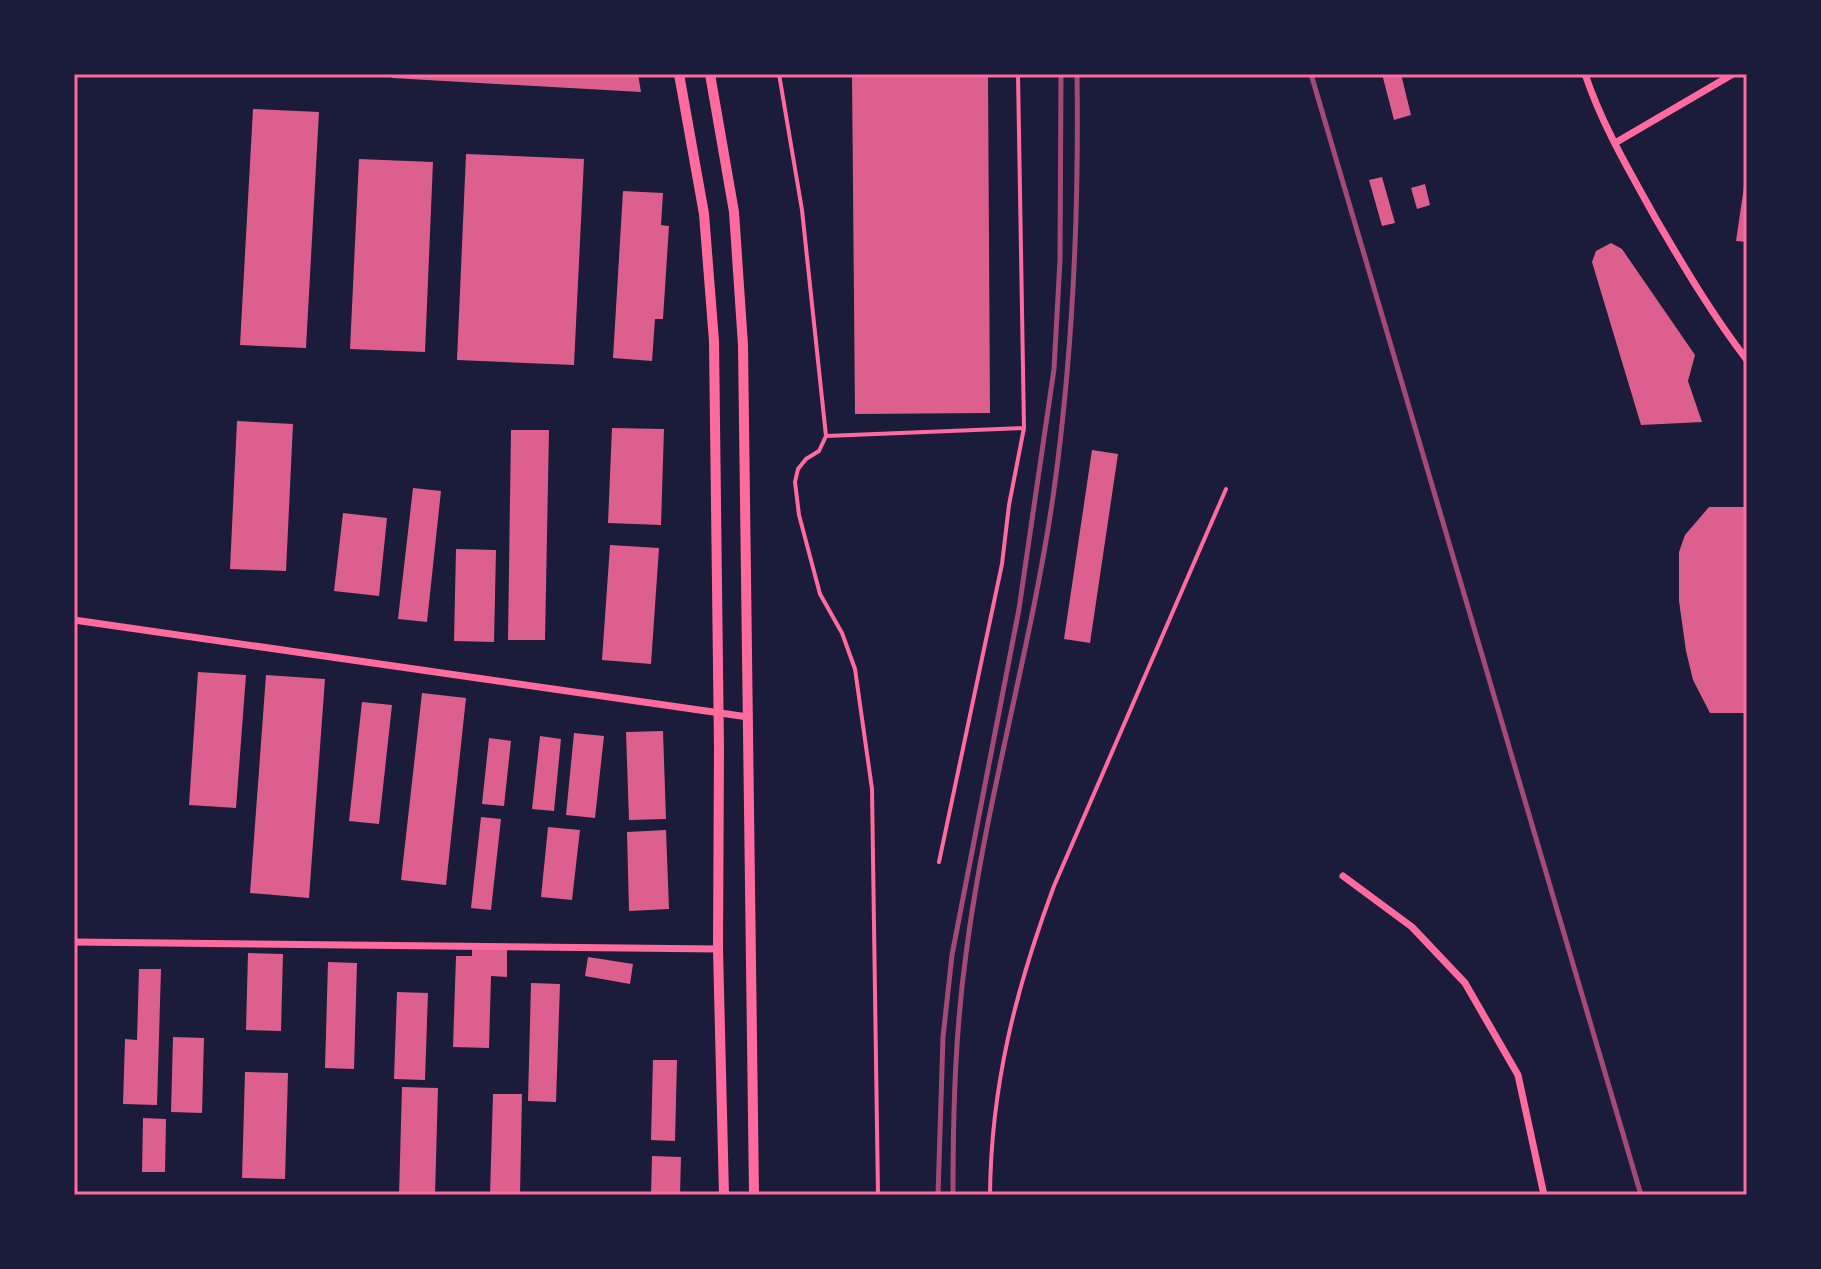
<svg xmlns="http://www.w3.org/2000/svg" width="1821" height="1269" viewBox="0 0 1821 1269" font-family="Lato,sans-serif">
	<rect width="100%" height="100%" fill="#1b1b3a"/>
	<path fill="#dd5f8e" d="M 391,74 L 638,74 L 641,92 L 392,78 Z
		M 852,74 L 988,74 L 990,413 L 855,414 Z
		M 1382,74 L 1401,74 L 1411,115 L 1394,120 Z
		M 253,109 L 319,112 L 306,348 L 240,345 Z
		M 466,154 L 584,159 L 574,365 L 457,360 Z
		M 359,159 L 433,162 L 425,352 L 350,349 Z
		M 1382,177 L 1395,223 L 1382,226 L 1369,180 Z
		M 1745,180 L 1747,180 L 1747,242 L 1736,241 Z
		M 1425,184 L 1430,205 L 1417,209 L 1411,188 Z
		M 623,191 L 663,193 L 661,225 L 669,226 L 663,319 L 655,319 L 652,361 L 613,358 Z
		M 1611,243 L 1622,249 L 1695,355 L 1688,381 L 1702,422 L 1641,425 L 1592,262 L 1596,251 Z
		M 237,421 L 293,424 L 286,571 L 230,569 Z
		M 612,428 L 664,429 L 661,525 L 608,523 Z
		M 511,430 L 549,430 L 545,640 L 508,640 Z
		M 1092,450 L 1118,454 L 1090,643 L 1064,639 Z
		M 413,488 L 441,491 L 427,622 L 398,619 Z
		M 1709,507 L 1747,507 L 1747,713 L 1710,713 L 1693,680 L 1686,651 L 1679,601 L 1679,552 L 1685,535 Z
		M 343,513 L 387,518 L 379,596 L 334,591 Z
		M 610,545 L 659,548 L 651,664 L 602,660 Z
		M 456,549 L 496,550 L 494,642 L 454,641 Z
		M 198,672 L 246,675 L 236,808 L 189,805 Z
		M 266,675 L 325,679 L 309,898 L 250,893 Z
		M 422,693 L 466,698 L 446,885 L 401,880 Z
		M 362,702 L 392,705 L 379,824 L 349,821 Z
		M 663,731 L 666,819 L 629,820 L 626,732 Z
		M 574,733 L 604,736 L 595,818 L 566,815 Z
		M 540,736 L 561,739 L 554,811 L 532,809 Z
		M 489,738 L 511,741 L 504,806 L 482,804 Z
		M 481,817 L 501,819 L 491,910 L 471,908 Z
		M 548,827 L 580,830 L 572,900 L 541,897 Z
		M 666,830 L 669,909 L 629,911 L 627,832 Z
		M 472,948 L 507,949 L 507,977 L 491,976 L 489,1048 L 453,1047 L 456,956 L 472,956 Z
		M 248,953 L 283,954 L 281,1031 L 246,1030 Z
		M 588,957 L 633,964 L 630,984 L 585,976 Z
		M 328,962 L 357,963 L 354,1069 L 325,1068 Z
		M 139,969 L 161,969 L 157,1105 L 123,1104 L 125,1039 L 137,1040 Z
		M 531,983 L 560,984 L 556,1102 L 528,1101 Z
		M 397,992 L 428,993 L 425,1080 L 394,1079 Z
		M 173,1037 L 204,1038 L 202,1113 L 171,1112 Z
		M 653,1060 L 677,1060 L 675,1141 L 651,1140 Z
		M 245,1072 L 288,1073 L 285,1179 L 242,1178 Z
		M 402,1087 L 438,1088 L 435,1195 L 399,1195 Z
		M 493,1094 L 522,1094 L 520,1195 L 490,1195 Z
		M 143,1118 L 166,1119 L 165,1172 L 142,1172 Z
		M 652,1156 L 681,1157 L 680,1195 L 651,1195 Z"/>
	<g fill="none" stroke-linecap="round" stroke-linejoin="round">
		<path stroke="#ff6b9d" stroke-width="4" d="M 779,74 L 802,210 L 826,436
			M 939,862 L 1002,564 L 1009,505 L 1024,428 L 1018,74
			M 878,1195 L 872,789 L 855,669 L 842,633 L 820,594 L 799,515 L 795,482 L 798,469 L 806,459 L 819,451 L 826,436 L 1024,428
			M 990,1195 C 991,1085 1016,988 1054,886 L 1226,489"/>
		<path stroke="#ff6b9d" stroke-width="7" d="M 1585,74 C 1602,125 1630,172 1656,219 C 1684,267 1713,316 1747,360
			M 1615,143 L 1733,74
			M 74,620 L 748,717
			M 1343,876 L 1412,927 L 1465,983 L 1518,1075 L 1544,1195
			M 74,942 L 718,949"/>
		<path stroke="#ff6b9d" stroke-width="10" d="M 679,74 L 704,214 L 714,341 L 719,748 L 718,949 L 724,1195
			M 710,74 L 734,212 L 743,345 L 754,1195"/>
		<path stroke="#a44b75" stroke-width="5" d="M 1311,74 L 1641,1195
			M 938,1195 L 943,1037 L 952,955 L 1019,609 L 1054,369 L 1060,260 L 1061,74
			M 953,1195 C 953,1114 955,1034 966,954 C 986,798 1032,646 1054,490 C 1073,352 1079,213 1077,74"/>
	</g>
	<rect width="1821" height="1269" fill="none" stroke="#1b1b3a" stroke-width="152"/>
	<rect x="76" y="76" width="1669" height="1117" fill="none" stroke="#ff6b9d" stroke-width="3"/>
</svg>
